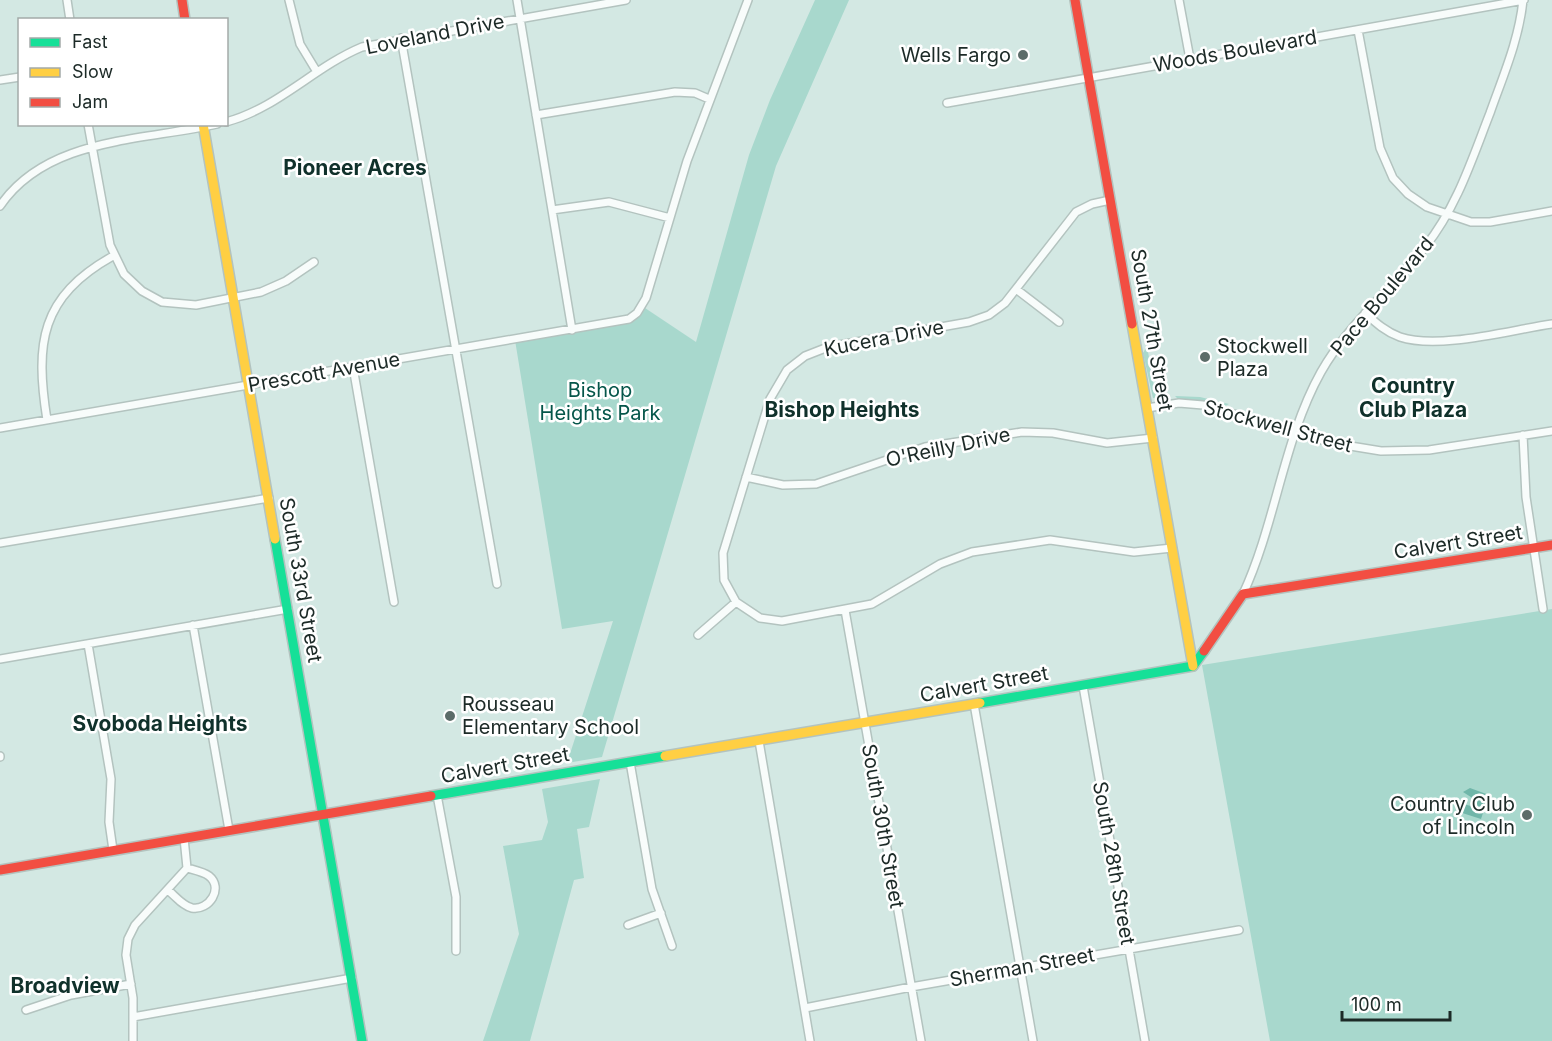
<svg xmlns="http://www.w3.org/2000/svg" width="1552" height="1041" viewBox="0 0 1552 1041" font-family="Inter,sans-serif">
	<rect width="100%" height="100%" fill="#d3e8e3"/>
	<path fill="#a8d8cd" d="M 815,0 L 849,0 L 776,166 L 602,757 L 567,763 L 613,621 L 562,629 L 515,340 L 620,321 L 642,306 L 696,342 L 749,155 L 770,100 Z
		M 1147,346 L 1156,398 L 1153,398 L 1143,353 Z
		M 1175,396 L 1200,397 L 1229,404 L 1225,406 L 1178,399 Z
		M 1552,609 L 1552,1041 L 1270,1041 L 1202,665 Z
		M 600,779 L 589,827 L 577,829 L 584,878 L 574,880 L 530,1041 L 483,1041 L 519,934 L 503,846 L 542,840 L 548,822 L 542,789 Z"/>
	<path fill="#70b6a9" d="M 1470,788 L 1489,795 L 1481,819 L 1456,811 L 1459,803 L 1471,806 L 1474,799 L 1463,792 Z"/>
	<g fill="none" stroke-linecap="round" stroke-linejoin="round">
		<g stroke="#b3c3bf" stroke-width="10">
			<path id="street" d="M 67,0 L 70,20
				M 289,0 L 300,44 L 317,72
				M 517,0 L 572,330
				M 1179,0 L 1190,59
				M 1358,30 L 1380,148 L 1393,178 L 1408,194 L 1427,207 L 1471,222 L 1490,222 L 1552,211
				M 401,38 L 497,584
				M 0,80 L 20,77
				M 947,103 L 1524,0
				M 536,115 L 675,92 L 695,93 L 709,99
				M 226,122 C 278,108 314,67 362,47 L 626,0
				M 88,124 L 110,245 L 124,274 L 142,291 L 162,302 L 196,305 L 261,292 L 286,281 L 314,262
				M 1110,200 L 1092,204 L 1076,212 L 1005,303 L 989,315 L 969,322 L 828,347 L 805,356 L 787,370 L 770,399 L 723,553 L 724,580 L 736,602 L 760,618 L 782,621 L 872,604 L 940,564 L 972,552 L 1050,540 L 1134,552 L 1172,548
				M 0,206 C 47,137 143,141 217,124
				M 552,210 L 609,202 L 670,218
				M 1016,289 L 1059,322
				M 1365,313 C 1376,323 1386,332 1400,337 C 1439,350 1510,330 1552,324
				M 353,367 L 394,602
				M 1147,408 L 1179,403 L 1203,405 L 1332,443 L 1381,451 L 1429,450 L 1552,431
				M 47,420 C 35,343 40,297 113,256
				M 0,428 L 629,319 L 637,313 L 646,298 L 687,161 L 748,0
				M 1523,435 L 1526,497 L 1543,609
				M 746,477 L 783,485 L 816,484 L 925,447 L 1022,432 L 1053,433 L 1107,443 L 1153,438
				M 0,543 L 269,498
				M 1243,594 C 1276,523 1283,440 1321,372 C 1348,324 1392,289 1425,247 C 1457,207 1472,159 1490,113 C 1503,76 1519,40 1523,0
				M 845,610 L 921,1041
				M 193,625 L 229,830
				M 698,635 L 736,602
				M 88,644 L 111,779 L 109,822 L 113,850
				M 0,659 L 288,609
				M 1083,686 L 1145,1041
				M 974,704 L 1033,1041
				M 759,741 L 810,1041
				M 0,757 L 0,756
				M 630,762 L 652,889 L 672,946
				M 437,795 L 456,897 L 456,951
				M 169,891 C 176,897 183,906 192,908 C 209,911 224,888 209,876 C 204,872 194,870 187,868
				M 628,925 L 661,913
				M 805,1008 L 911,987 L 1239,930
				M 26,1010 L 71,995 L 131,984
				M 133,1017 L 352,978
				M 133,1041 L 133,998 L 126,955 L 128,939 L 135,925 L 187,868 L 184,838"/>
		</g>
		<g stroke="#b3c3bf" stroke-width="12">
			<path id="fast" d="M 275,539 L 362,1041
				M 980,703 L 1193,666 L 1204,651
				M 431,796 L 665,756"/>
		</g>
		<g stroke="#b3c3bf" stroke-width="12">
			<path id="slow" d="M 203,124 L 275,539
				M 1132,324 L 1193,666
				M 665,756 L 980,703"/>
		</g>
		<g stroke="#b3c3bf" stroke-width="12">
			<path id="jam" d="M 182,0 L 185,20
				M 1075,0 L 1132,324
				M 1204,651 L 1243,594 L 1552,545
				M 0,870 L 431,796"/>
		</g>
		<use href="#street" stroke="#f8fcfb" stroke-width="7"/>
		<use href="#fast" stroke="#16e098" stroke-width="9"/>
		<use href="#slow" stroke="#ffcf43" stroke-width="9"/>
		<use href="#jam" stroke="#f24e42" stroke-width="9"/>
	</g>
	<g fill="#5c6c69" stroke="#fff" stroke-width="2">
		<circle cx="1023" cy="55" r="6"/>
		<circle cx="1205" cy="357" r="6"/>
		<circle cx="450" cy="716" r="6"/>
		<circle cx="1527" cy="815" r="6"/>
	</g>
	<g text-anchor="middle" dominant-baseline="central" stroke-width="5" stroke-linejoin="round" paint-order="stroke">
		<g font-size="20" fill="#1c2a27" stroke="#fff">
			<text transform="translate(435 34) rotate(-11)">Loveland Drive</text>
			<text transform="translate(1235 51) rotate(-10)">Woods Boulevard</text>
			<text transform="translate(1382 296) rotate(-50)">Pace Boulevard</text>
			<text transform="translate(1152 330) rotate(80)">South 27th Street</text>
			<text transform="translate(884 338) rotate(-11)">Kucera Drive</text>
			<text transform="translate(324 372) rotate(-10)">Prescott Avenue</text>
			<text transform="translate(1278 426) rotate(15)">Stockwell Street</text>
			<text transform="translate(948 447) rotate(-12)">O'Reilly Drive</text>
			<text transform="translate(1458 542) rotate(-9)">Calvert Street</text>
			<text transform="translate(301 580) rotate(80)">South 33rd Street</text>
			<text transform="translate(984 684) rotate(-10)">Calvert Street</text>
			<text transform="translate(505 765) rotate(-10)">Calvert Street</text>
			<text transform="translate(883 826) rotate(80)">South 30th Street</text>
			<text transform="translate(1114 863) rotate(80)">South 28th Street</text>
			<text transform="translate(1022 967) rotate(-10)">Sherman Street</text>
		</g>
		<g font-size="20" fill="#1c2a27" stroke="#fff" text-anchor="end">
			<text x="1011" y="55">Wells Fargo</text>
			<text x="1217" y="346" text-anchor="start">Stockwell<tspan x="1217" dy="23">Plaza</tspan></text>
			<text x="462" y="704" text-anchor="start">Rousseau<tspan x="462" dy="23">Elementary School</tspan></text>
			<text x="1515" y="804">Country Club<tspan x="1515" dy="23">of Lincoln</tspan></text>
		</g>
		<g font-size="20" fill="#05564a" stroke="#fff">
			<text x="600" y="390">Bishop<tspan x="600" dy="23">Heights Park</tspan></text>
		</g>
		<g font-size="21" font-weight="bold" fill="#10312b" stroke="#fff">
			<text x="355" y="167">Pioneer Acres</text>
			<text x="1413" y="385">Country<tspan x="1413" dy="24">Club Plaza</tspan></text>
			<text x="842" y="409">Bishop Heights</text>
			<text x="160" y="723">Svoboda Heights</text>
			<text x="65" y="985">Broadview</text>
		</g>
	</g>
	<rect x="18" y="18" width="210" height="108" fill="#ffffff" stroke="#a4aaa9" stroke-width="1.5"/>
	<rect x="30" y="38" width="30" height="9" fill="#16e098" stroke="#a4aaa9" stroke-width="1.5"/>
	<text x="72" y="48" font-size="18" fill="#1c2a27">Fast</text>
	<rect x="30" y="68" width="30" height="9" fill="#ffcf43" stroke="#a4aaa9" stroke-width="1.5"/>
	<text x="72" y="78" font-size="18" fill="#1c2a27">Slow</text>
	<rect x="30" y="98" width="30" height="9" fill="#f24e42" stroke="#a4aaa9" stroke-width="1.5"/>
	<text x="72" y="108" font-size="18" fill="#1c2a27">Jam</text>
	<path d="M1342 1011v9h108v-9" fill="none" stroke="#1c2a27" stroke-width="3"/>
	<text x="1351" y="1011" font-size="18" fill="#1c2a27" stroke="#ffffff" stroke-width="4.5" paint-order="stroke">100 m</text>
</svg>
